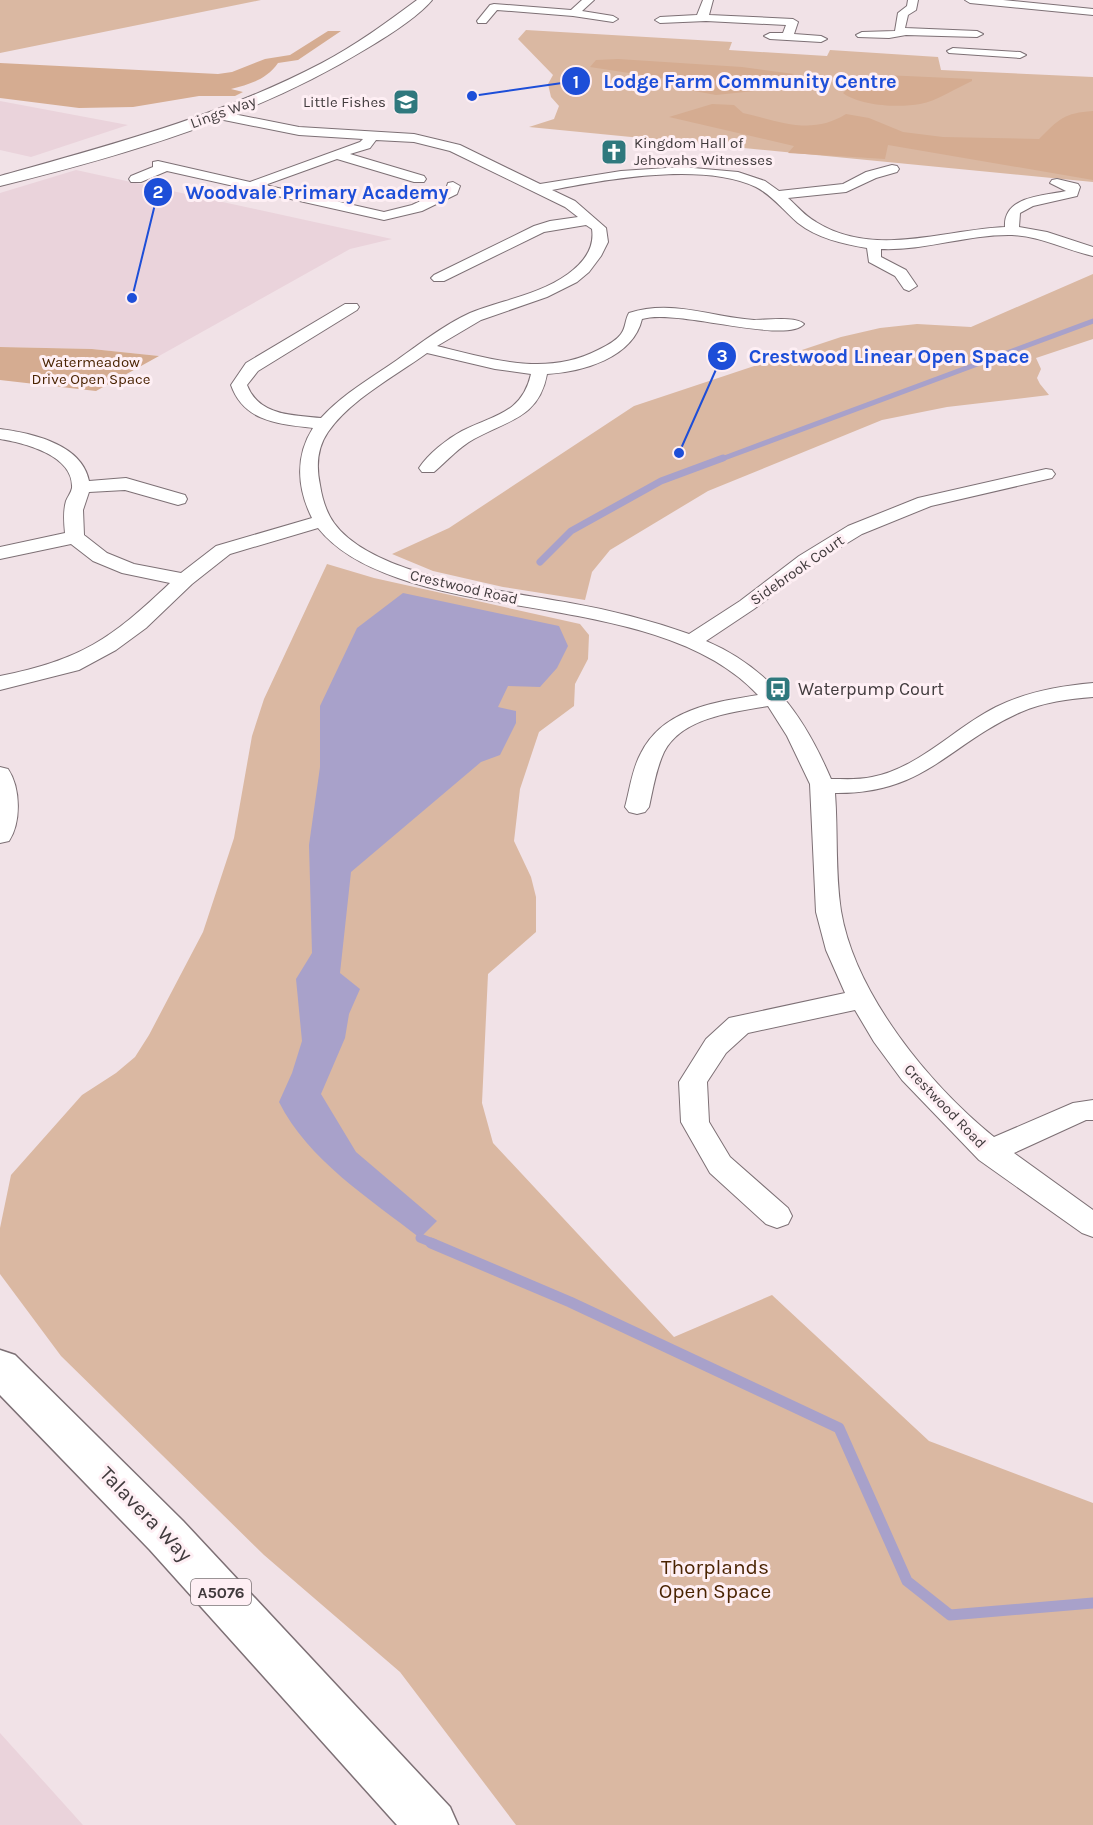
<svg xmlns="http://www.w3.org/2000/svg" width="1093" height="1825" viewBox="0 0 1093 1825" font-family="Karla,sans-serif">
	<rect width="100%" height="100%" fill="#f1e2e7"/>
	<path fill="#ead3db" d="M 0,101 L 128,125 L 31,157 L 0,150 Z
		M 76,170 L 392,239 L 350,249 L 159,356 L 92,349 L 0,347 L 0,193 Z
		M 0,1733 L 83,1825 L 0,1825 Z"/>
	<path fill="#dab8a2" d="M 0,0 L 261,0 L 0,53 Z
		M 526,30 L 732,42 L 729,50 L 827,56 L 830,50 L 938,57 L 941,70 L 1093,77 L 1093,182 L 529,127 L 554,119 L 559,106 L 551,97 L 548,84 L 553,75 L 518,39 Z
		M 1093,274 L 1093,339 L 1036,358 L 1041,369 L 1037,378 L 1040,384 L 1049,395 L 947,407 L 882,420 L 708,491 L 610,550 L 592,572 L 585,600 L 503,587 L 433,571 L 392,554 L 449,528 L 634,406 L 841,337 L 880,328 L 917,324 L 971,327 Z
		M 327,564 L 374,578 L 580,624 L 589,635 L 588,659 L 575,684 L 574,706 L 539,732 L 520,789 L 514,841 L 531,877 L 536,897 L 536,932 L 488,974 L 482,1103 L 493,1143 L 674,1337 L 772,1295 L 929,1441 L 1093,1503 L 1093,1825 L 516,1825 L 400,1672 L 264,1555 L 61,1356 L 0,1274 L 0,1228 L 11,1175 L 82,1095 L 116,1073 L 135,1057 L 149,1035 L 203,932 L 234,838 L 252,736 L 264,699 Z"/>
	<path fill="#d5ac91" d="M 328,31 L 341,31 L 298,60 L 278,63 C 266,80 250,84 231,89 L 243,92 L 235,96 L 199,96 L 133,107 L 79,108 L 0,98 L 0,63 L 218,74 L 232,72 L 265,59 L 290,55 Z
		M 618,59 L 742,67 L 794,74 L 754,91 L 716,95 L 683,89 L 668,79 L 590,67 L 596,60 Z
		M 884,75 L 972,79 L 972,81 C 956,88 937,101 920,104 C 899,108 860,106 843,93 L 858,79 Z
		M 712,104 L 734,105 L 743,113 C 780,121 811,136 846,114 L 869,118 L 903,132 L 943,137 L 1039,139 C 1059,119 1064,113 1093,111 L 1093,180 L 888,145 L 885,159 L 788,153 L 794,146 L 669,117 Z
		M 0,347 L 92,349 L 159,356 L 96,391 L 0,380 Z"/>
	<path fill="#a8a1ca" d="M 403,593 L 559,626 L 568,646 L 557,668 L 540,687 L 508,686 L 498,707 L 516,711 L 516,723 L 500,755 L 481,762 L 351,872 L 340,973 L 360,989 L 349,1014 L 345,1038 L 321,1094 L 356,1152 L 437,1221 L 420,1238 C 370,1199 308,1160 279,1102 L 292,1073 L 302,1041 L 296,979 L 312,953 L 309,845 L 320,767 L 320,706 L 357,628 Z"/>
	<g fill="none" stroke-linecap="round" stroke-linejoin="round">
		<path stroke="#a8a1ca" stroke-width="5" d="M 719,460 L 1093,321"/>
		<path stroke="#a8a1ca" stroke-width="7" d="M 540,562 L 571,531 L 661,481 L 723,458"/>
		<path stroke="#a8a1ca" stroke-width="9" d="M 420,1238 L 435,1244"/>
		<path stroke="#a8a1ca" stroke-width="11" d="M 431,1243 L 570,1302 L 839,1428 L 907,1581 L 950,1615 L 1093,1603"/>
		<g stroke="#7d7075" stroke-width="2">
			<path id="minor" d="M 582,0 L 594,0 L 582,11 L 613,16 L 618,19 L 613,22 L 573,16 L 497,10 L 486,23 L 478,23 L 477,21 L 490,5 L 494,4 L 571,10 Z
				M 703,0 L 713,0 L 709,15 L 793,19 L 798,22 L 794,34 L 821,36 L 827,39 L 821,42 L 770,39 L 764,36 L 770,33 L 783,33 L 786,25 L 706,21 L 660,23 L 655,20 L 660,17 L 697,15 Z
				M 908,0 L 918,0 L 916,10 L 908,15 L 905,28 L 977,31 L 983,34 L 977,37 L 906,35 L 889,38 L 858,37 L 856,35 L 862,32 L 895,31 L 898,13 L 907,6 Z
				M 965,0 L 1003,0 L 1093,9 L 1093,15 L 970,3 Z
				M 953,48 L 1020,52 L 1026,55 L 1020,58 L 949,53 L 947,51 Z
				M 218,111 L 299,127 L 414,134 L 460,145 L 540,184 L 621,171 L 682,167 L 738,172 L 765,181 L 779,191 L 843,184 L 866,172 L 892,165 L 897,166 L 899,169 L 897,172 L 876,178 L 846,192 L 788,198 C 797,206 805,216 816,222 C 874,258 942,230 1005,227 C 1003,196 1043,196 1066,191 L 1050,183 L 1052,180 L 1057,179 L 1078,184 L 1080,187 L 1077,196 L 1033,206 L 1020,213 L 1019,227 L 1047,232 L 1093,247 L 1093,256 C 1066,250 1040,236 1012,235 C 968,234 925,251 881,249 L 881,257 L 906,270 L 917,286 L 909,291 L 904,289 L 895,276 L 869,262 L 867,248 C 843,244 817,238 798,223 C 784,211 773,196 756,187 C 703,162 608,179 552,190 L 575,201 L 606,228 L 608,242 L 601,256 L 589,272 L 577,282 L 547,297 L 481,320 L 437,346 C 491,359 546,377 598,350 C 606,346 616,341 621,334 C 626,328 625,319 629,313 C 672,299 711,317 754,320 C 766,320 797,316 804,324 C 786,345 676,308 642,319 C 633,358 582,372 547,374 C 539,418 508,420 474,439 C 459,447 447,461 434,472 L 422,472 L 419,468 C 428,454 447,439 462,431 C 493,415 522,414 531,374 L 495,369 L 427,353 C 394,377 351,399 328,432 C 317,448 316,466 320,485 C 322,498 326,512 334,523 C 374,578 507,591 570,603 C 610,610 650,620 689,634 L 740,601 L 799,556 L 848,526 L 918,498 L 1046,469 L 1052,470 L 1055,474 L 1052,478 L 931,506 L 862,534 L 813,564 L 754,609 L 706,641 C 771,669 804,716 831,779 C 845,779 859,780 872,777 C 919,768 954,728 996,707 C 1026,692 1059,686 1093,683 L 1093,697 C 1068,699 1044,702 1021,712 C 948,744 926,794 835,793 C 838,832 835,872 841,911 C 855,995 930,1085 994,1137 L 1073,1103 L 1093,1100 L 1093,1120 L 1086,1120 L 1014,1153 L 1093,1210 L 1093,1237 L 1082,1233 L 979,1160 L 902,1080 L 874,1042 L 855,1010 L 748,1033 L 726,1053 L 707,1082 L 709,1122 L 730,1157 L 788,1208 L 792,1216 L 788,1224 L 777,1228 L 766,1224 L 710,1173 L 681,1122 L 679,1082 L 706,1039 L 729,1018 L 845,993 L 826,950 L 816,912 L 810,784 L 787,736 L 768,706 C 734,712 682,717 664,752 C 656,769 653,789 649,807 L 645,812 L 637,814 L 629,812 L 625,807 C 630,789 632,769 641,753 C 663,709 715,702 758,695 C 676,607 507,617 398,578 C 369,568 338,553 318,528 L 230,554 L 192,584 L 146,628 L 116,650 L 79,670 L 0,690 L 0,676 C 81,660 111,639 170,583 L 122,573 L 93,561 L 71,544 L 0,559 L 0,547 L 65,533 C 64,523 63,511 66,501 C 68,496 71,493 72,488 C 74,455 24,443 0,439 L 0,429 C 31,433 82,444 89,481 L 126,478 L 185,495 L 187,499 L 185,503 L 178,505 L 125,490 L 89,492 L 83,510 L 84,535 L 107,553 L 134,564 L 181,573 L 216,546 L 312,518 C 297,488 295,456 313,428 C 279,424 244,422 231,385 L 246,363 L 345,304 L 357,304 L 359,307 L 357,310 L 258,371 L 247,385 C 259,416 293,415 321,418 C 343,394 371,378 397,360 C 421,343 444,325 470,313 C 502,300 539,295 568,274 C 583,263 595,249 592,229 L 586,225 L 544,232 L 444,281 L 434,281 L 431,278 L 434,275 L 534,226 L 550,221 L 578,217 L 565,207 L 450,151 L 414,142 L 376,140 L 370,148 L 350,154 L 424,176 L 426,179 L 424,182 L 414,182 L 337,159 L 265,185 L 384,212 L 412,205 L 446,189 L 448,183 L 453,182 L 460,186 L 457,194 L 422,211 L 384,220 L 167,171 L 141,182 L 131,182 L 129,179 L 131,176 L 153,167 L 153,162 L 158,161 L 250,182 L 360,142 L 363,139 L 299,135 L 214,118 L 212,115 Z
				M 0,767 L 8,769 C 21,788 21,823 9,841 L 0,843 Z"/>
		</g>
		<g stroke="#7d7075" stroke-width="2">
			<path id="tertiary" d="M 417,0 L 432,0 C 417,18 386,37 366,49 C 255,117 126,155 0,186 L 0,176 C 110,145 221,116 322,63 C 356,45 386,23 417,0 Z"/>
		</g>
		<g stroke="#7d7075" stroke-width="3">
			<path id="primary" d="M 0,1350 L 15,1355 L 183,1521 L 450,1807 L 458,1825 L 397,1825 L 150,1550 L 0,1395 Z"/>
		</g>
		<use href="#minor" fill="#fff" fill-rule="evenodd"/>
		<use href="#tertiary" fill="#fff" fill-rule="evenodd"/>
		<use href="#primary" fill="#fff" fill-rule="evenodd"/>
	</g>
	<defs>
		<g id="school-square" transform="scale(1.35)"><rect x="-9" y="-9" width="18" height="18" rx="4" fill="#2f787d" stroke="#feeff4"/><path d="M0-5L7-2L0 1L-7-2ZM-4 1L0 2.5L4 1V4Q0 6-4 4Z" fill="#fff"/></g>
		<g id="church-square" transform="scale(1.35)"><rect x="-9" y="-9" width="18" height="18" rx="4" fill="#2f787d" stroke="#feeff4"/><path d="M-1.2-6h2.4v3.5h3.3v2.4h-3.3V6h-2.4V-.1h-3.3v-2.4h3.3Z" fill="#fff"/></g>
		<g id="bus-square" transform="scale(1.35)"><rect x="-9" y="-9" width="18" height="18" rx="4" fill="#2f787d" stroke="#feeff4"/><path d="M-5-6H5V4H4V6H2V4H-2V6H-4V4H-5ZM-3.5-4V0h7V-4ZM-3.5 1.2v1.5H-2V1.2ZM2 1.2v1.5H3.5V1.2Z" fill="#fff"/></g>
	</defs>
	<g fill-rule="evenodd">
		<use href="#school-square" x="406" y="102"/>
		<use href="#church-square" x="614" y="152"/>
		<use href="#bus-square" x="778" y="689"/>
	</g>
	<g text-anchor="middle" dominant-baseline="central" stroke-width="6" stroke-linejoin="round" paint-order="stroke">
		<g font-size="15" fill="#413b3d" stroke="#feeff4" text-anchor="end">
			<text x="386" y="102">Little Fishes</text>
			<text x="634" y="143" text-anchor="start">Kingdom Hall of<tspan x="634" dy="17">Jehovahs Witnesses</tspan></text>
		</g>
		<g font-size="15" fill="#413b3d" stroke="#feeff4">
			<text transform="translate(223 112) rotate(-20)">Lings Way</text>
			<text transform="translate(797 570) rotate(-35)">Sidebrook Court</text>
			<text transform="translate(464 587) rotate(13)">Crestwood Road</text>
			<text transform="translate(945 1106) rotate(46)">Crestwood Road</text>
		</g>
		<g font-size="15" fill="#4a2403" stroke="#feeff4">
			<text x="91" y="362">Watermeadow<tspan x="91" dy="17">Drive Open Space</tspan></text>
		</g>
		<rect fill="#feeff4" stroke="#7a7174" stroke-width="1.5" x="191" y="1579" width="60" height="26" rx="4.5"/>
		<g font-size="16" font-weight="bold" fill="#413b3d">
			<text x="221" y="1592">A5076</text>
		</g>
		<g font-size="18" fill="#413b3d" stroke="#feeff4" text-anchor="start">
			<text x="798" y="689">Waterpump Court</text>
		</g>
		<g font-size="21" fill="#413b3d" stroke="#feeff4">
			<text transform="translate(146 1514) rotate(46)">Talavera Way</text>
		</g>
		<g font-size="21" fill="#4a2403" stroke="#feeff4">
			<text x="715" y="1567">Thorplands<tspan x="715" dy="24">Open Space</tspan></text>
		</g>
	</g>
	<path fill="none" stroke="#1d4ed8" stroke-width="2" d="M472 96L576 81M132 298L158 192M679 453L722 356"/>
	<g fill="#1d4ed8" stroke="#feeff4" stroke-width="2">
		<circle cx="472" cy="96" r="6"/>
		<circle cx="132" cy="298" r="6"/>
		<circle cx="679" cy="453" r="6"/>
		<circle cx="576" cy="81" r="15"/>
		<circle cx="158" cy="192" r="15"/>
		<circle cx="722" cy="356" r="15"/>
	</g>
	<g font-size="18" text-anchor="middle" font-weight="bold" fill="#fff">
		<text x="576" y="88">1</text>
		<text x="158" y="198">2</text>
		<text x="722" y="362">3</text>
	</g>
	<g font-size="20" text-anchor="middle" font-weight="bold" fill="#1d4ed8" stroke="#feeff4" stroke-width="6" stroke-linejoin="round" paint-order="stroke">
		<text x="750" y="88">Lodge Farm Community Centre</text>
		<text x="317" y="199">Woodvale Primary Academy</text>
		<text x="889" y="363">Crestwood Linear Open Space</text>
	</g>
</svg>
